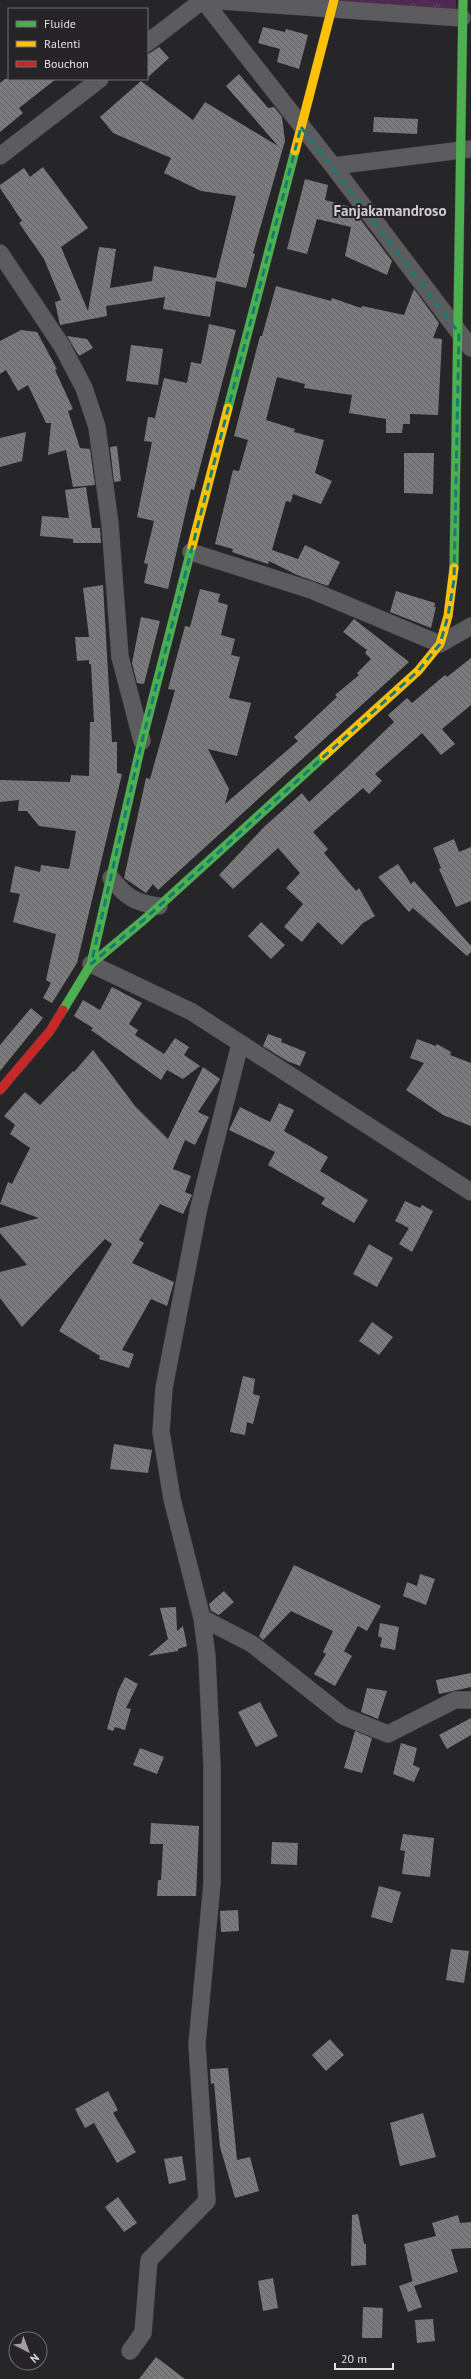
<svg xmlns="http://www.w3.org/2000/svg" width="471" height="2379" viewBox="0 0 471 2379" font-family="'PT Sans',sans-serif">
	<defs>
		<pattern id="park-tufts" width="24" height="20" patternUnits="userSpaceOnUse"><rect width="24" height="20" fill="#4f2954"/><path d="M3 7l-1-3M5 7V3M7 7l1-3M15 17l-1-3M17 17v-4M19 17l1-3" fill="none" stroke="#68486c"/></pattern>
		<pattern id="building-back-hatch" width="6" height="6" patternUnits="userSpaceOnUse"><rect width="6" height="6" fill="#7b7a7c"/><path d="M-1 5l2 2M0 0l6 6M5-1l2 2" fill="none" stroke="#656466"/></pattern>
	</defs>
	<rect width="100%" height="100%" fill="#262527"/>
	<path fill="url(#park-tufts)" d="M 340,0 L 456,0 L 456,11 L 339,5 Z"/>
	<path fill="url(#building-back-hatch)" d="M 263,27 L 285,32 L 286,29 L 308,35 L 299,69 L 277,62 L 280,49 L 258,43 Z
		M 159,47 L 169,58 L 147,78 L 147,55 Z
		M 239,74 L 268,108 L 274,107 L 282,117 L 285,141 L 253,253 L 255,254 L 246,288 L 216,281 L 210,317 L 163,309 L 165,297 L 106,306 L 107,316 L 60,325 L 55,302 L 61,300 L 44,259 L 19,223 L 22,221 L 0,188 L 0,185 L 24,168 L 30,177 L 43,167 L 88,228 L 61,247 L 88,311 L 99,247 L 116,249 L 110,288 L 152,281 L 154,266 L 216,278 L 236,196 L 201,191 L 164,173 L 171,158 L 113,133 L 100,117 L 141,81 L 193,120 L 205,102 L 278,146 L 226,86 Z
		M 5,79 L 56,79 L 19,108 L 23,113 L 0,132 L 0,83 Z
		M 374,117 L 418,119 L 417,134 L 373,132 Z
		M 305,179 L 328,185 L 325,200 L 351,207 L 392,261 L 387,275 L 345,256 L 351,227 L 317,219 L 307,254 L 287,249 Z
		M 276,286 L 331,301 L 332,298 L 361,308 L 362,306 L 404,315 L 414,289 L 439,323 L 433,338 L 442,339 L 438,415 L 410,414 L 410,424 L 403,424 L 402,433 L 386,433 L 386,419 L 349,413 L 352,395 L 304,388 L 305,384 L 277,377 L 266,420 L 295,429 L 294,432 L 324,440 L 315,473 L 332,481 L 321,504 L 293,494 L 291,502 L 286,501 L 272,550 L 298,559 L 305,545 L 340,562 L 328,586 L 297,575 L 269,561 L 268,564 L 232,552 L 233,549 L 215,544 L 233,470 L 239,471 L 248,440 L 234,436 L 260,336 L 262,336 Z
		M 209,324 L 236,330 L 194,490 L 191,489 L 168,589 L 144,583 L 148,564 L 144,563 L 154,521 L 137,517 L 152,442 L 144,441 L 148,417 L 155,418 L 164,378 L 187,383 L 191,362 L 201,364 Z
		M 21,330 L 37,332 L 57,369 L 55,370 L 73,409 L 68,411 L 80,448 L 90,449 L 95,485 L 73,487 L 66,450 L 48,455 L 51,423 L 46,423 L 28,385 L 18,391 L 6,370 L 0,374 L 0,341 Z
		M 67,336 L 87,339 L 93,348 L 79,356 Z
		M 131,345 L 163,349 L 158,385 L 126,381 Z
		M 26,432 L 22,461 L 0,467 L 0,438 Z
		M 117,446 L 121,481 L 114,482 L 110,447 Z
		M 404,453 L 434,453 L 433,494 L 404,493 Z
		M 86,487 L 92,528 L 100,528 L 101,543 L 73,543 L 73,539 L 40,536 L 42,516 L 69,518 L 65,490 Z
		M 103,585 L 112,742 L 117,742 L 117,773 L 122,774 L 77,963 L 52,1003 L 43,998 L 51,983 L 46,980 L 56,934 L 13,922 L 20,894 L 10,892 L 15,866 L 40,872 L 41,865 L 69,869 L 76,831 L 39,826 L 27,811 L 18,811 L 19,800 L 0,802 L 0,780 L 70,782 L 71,775 L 89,776 L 90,722 L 94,722 L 91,664 L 89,664 L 89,660 L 77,661 L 75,637 L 89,637 L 83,588 Z
		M 200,589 L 220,594 L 218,602 L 228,605 L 221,635 L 235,639 L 231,655 L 240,657 L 229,698 L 251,703 L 237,756 L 208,749 L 229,789 L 225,804 L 298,741 L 294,737 L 337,697 L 335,695 L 359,675 L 357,673 L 371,659 L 365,653 L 367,650 L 343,632 L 354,619 L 409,662 L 158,890 L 153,884 L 146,893 L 124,878 L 146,778 L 150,779 L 175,690 L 168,689 L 185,626 L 190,627 Z
		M 396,591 L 435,603 L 434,607 L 436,607 L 431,628 L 390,612 Z
		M 141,617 L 160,621 L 144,684 L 137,683 L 132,663 Z
		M 471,658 L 471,705 L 442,729 L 455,744 L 441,755 L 422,733 L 375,774 L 382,781 L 369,794 L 363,788 L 313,832 L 328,849 L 324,853 L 356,891 L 359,888 L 375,916 L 363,923 L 342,945 L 318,922 L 302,942 L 284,927 L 303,904 L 286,888 L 300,873 L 278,848 L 233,889 L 219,875 L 264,827 L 302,793 L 309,802 L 345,769 L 394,722 L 388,715 L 407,698 L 412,703 L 445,675 L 447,677 Z
		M 454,839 L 459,852 L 471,847 L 471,901 L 456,907 L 439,869 L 441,868 L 433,848 Z
		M 398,864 L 411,884 L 414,881 L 471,946 L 471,952 L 467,956 L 413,908 L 409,912 L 378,877 Z
		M 261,922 L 285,945 L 271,959 L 248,936 Z
		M 112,987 L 142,1003 L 129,1024 L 138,1030 L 135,1035 L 164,1054 L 175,1038 L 189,1047 L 184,1055 L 200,1066 L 183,1079 L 167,1070 L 161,1080 L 91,1030 L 93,1028 L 74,1016 L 83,1000 L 100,1010 Z
		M 31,1008 L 43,1018 L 0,1071 L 0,1045 Z
		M 268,1034 L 282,1039 L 281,1042 L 306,1052 L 300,1066 L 287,1061 L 263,1046 Z
		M 417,1039 L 436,1046 L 437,1044 L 451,1052 L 450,1055 L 471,1063 L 471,1126 L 443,1115 L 406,1090 L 424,1063 L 410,1058 Z
		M 93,1050 L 135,1106 L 168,1139 L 203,1067 L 220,1079 L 198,1112 L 209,1117 L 195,1145 L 185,1140 L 173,1169 L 191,1176 L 185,1192 L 192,1195 L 183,1214 L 160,1204 L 139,1240 L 144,1243 L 132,1263 L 174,1282 L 167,1306 L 151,1299 L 122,1350 L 134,1354 L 129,1368 L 99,1359 L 100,1356 L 59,1331 L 112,1244 L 105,1239 L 22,1327 L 0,1298 L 0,1272 L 27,1265 L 0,1233 L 0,1228 L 39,1218 L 0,1204 L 8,1182 L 12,1184 L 30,1148 L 10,1134 L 15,1125 L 4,1116 L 25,1092 L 40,1105 L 73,1071 L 74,1072 Z
		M 279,1103 L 294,1110 L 284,1131 L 328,1157 L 320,1171 L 368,1200 L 354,1223 L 321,1204 L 325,1198 L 268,1165 L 275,1152 L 229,1130 L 240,1107 L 270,1122 Z
		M 405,1201 L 420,1208 L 422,1205 L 433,1211 L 412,1252 L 399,1244 L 409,1228 L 395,1221 Z
		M 369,1244 L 393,1258 L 377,1287 L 353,1274 Z
		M 372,1322 L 393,1337 L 379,1355 L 359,1341 Z
		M 243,1376 L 255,1379 L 253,1394 L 260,1396 L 253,1424 L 247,1422 L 245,1435 L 230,1432 Z
		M 114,1444 L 152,1450 L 148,1473 L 110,1469 Z
		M 294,1565 L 381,1606 L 367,1631 L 358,1626 L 344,1651 L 352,1656 L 335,1686 L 314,1674 L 326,1654 L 323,1652 L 333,1631 L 291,1611 L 263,1640 L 259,1636 Z
		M 420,1574 L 435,1579 L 426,1605 L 403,1596 L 407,1582 L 417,1586 Z
		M 224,1591 L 234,1602 L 219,1615 L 211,1611 L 209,1604 Z
		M 176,1607 L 177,1631 L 183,1626 L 187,1646 L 178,1649 L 178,1651 L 148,1656 L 168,1639 L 160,1608 Z
		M 380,1623 L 399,1627 L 395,1650 L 380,1647 L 382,1638 L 378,1636 Z
		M 471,1673 L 471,1687 L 439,1694 L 436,1680 Z
		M 125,1677 L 138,1684 L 126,1708 L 131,1709 L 125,1730 L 115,1727 L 113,1731 L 107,1729 L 118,1691 Z
		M 367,1688 L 387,1691 L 378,1719 L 361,1712 Z
		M 260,1702 L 278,1736 L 256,1747 L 238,1712 Z
		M 471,1718 L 471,1735 L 447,1749 L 439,1735 Z
		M 355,1731 L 372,1738 L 362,1773 L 344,1768 Z
		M 401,1743 L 417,1748 L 413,1765 L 420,1768 L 414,1782 L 393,1774 Z
		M 140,1748 L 164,1757 L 157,1774 L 133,1765 Z
		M 151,1823 L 199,1826 L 196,1896 L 157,1896 L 158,1880 L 161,1880 L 163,1844 L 150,1844 Z
		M 403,1834 L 434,1838 L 430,1877 L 402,1874 L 405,1851 L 400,1850 Z
		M 272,1842 L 298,1843 L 297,1865 L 271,1864 Z
		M 379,1886 L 401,1892 L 392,1923 L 371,1917 Z
		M 238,1910 L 239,1931 L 221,1932 L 220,1911 Z
		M 451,1949 L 469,1951 L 464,1983 L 446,1980 Z
		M 330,2039 L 344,2055 L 326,2071 L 312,2055 Z
		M 228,2068 L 237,2160 L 250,2157 L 259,2191 L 235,2198 L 220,2147 L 214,2083 L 211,2084 L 210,2069 Z
		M 108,2091 L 118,2110 L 113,2113 L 136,2152 L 117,2163 L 94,2123 L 85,2128 L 75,2109 Z
		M 423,2113 L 436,2157 L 400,2166 L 390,2123 Z
		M 182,2156 L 186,2180 L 169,2184 L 164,2159 Z
		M 118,2197 L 137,2223 L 124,2232 L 105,2207 Z
		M 358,2214 L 364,2244 L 366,2244 L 366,2265 L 351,2266 L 352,2215 Z
		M 458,2215 L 460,2223 L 471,2222 L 471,2248 L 451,2249 L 458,2272 L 414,2286 L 422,2307 L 408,2312 L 399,2286 L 413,2281 L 413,2283 L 404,2244 L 436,2236 L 432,2223 Z
		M 273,2278 L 278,2308 L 263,2311 L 258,2281 Z
		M 363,2307 L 383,2308 L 382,2338 L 362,2338 Z
		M 433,2319 L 435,2341 L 417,2343 L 415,2320 Z
		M 156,2357 L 185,2379 L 139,2379 Z"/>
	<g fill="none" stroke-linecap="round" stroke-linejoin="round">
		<g stroke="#414142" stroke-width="18">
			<path id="street" d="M 203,0 L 333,166 L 471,348
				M 206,0 L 462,18
				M 147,43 L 203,0
				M 0,156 L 100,79
				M 333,166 L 471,149
				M 0,253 L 62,346 L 84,388 L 97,427 L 110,524 L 120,657 L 142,741
				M 191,552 L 311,590 L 440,644 L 471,626
				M 111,878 C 126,897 135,903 159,906
				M 91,964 L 192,1012 L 471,1192
				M 202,1618 L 252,1644 L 343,1716 L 388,1734 L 455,1700 L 471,1700
				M 130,2351 L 143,2333 L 149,2260 L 207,2201 L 197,2044 L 212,1883 L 212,1766 L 207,1657 L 202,1618 L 172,1499 L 161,1432 L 164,1388 L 199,1207 L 240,1044"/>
		</g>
		<g stroke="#414142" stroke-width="10">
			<path id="fast" d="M 228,408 L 295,151
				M 454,568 L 463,0
				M 91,964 L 146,918 L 324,756
				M 63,1010 L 91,964 L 142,741 L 192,546"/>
		</g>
		<g stroke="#414142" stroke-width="10">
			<path id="slow" d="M 295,151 L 334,0
				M 192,546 L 228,408
				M 324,756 L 418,671 L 440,644 L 448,616 L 454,568"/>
		</g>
		<g stroke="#414142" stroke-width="10">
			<path id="jam" d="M 0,1090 L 50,1031 L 63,1010"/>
		</g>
		<use href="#street" stroke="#5c5b5d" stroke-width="17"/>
		<use href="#fast" stroke="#4caf50" stroke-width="9"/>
		<use href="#slow" stroke="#ffc107" stroke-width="9"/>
		<use href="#jam" stroke="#c62828" stroke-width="9"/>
	</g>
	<path fill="none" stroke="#1a7b74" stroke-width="3" stroke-dasharray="8 5" stroke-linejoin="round" d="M 301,127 L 459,333 L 454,580 L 448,616 L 440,644 L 418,671 L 146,918 L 91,964 L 142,741 Z"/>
	<g text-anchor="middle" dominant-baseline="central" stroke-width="4" stroke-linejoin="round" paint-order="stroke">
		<g font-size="15" font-weight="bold" fill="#cfcbcf" stroke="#272428">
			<text x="390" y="210">Fanjakamandroso</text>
		</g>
	</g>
	<rect x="8" y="8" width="140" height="72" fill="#272428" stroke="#716f72"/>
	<rect x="16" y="21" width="20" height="6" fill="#4caf50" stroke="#716f72"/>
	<text x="44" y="28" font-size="12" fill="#e1dfe1">Fluide</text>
	<rect x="16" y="41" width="20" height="6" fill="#ffc107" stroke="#716f72"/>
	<text x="44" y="48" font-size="12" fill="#e1dfe1">Ralenti</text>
	<rect x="16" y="61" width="20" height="6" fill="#c62828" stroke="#716f72"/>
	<text x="44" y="68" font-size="12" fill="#e1dfe1">Bouchon</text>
	<g transform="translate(28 2351) rotate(138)"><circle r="19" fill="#272428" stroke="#716f72"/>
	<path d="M0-3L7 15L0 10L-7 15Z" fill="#a09ea0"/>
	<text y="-6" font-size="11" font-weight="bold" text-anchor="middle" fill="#e1dfe1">N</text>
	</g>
	<path d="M335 2363v6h58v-6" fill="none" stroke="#e1dfe1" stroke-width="2"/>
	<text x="341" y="2363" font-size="12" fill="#e1dfe1" stroke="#272428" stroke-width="3" paint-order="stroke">20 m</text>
</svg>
